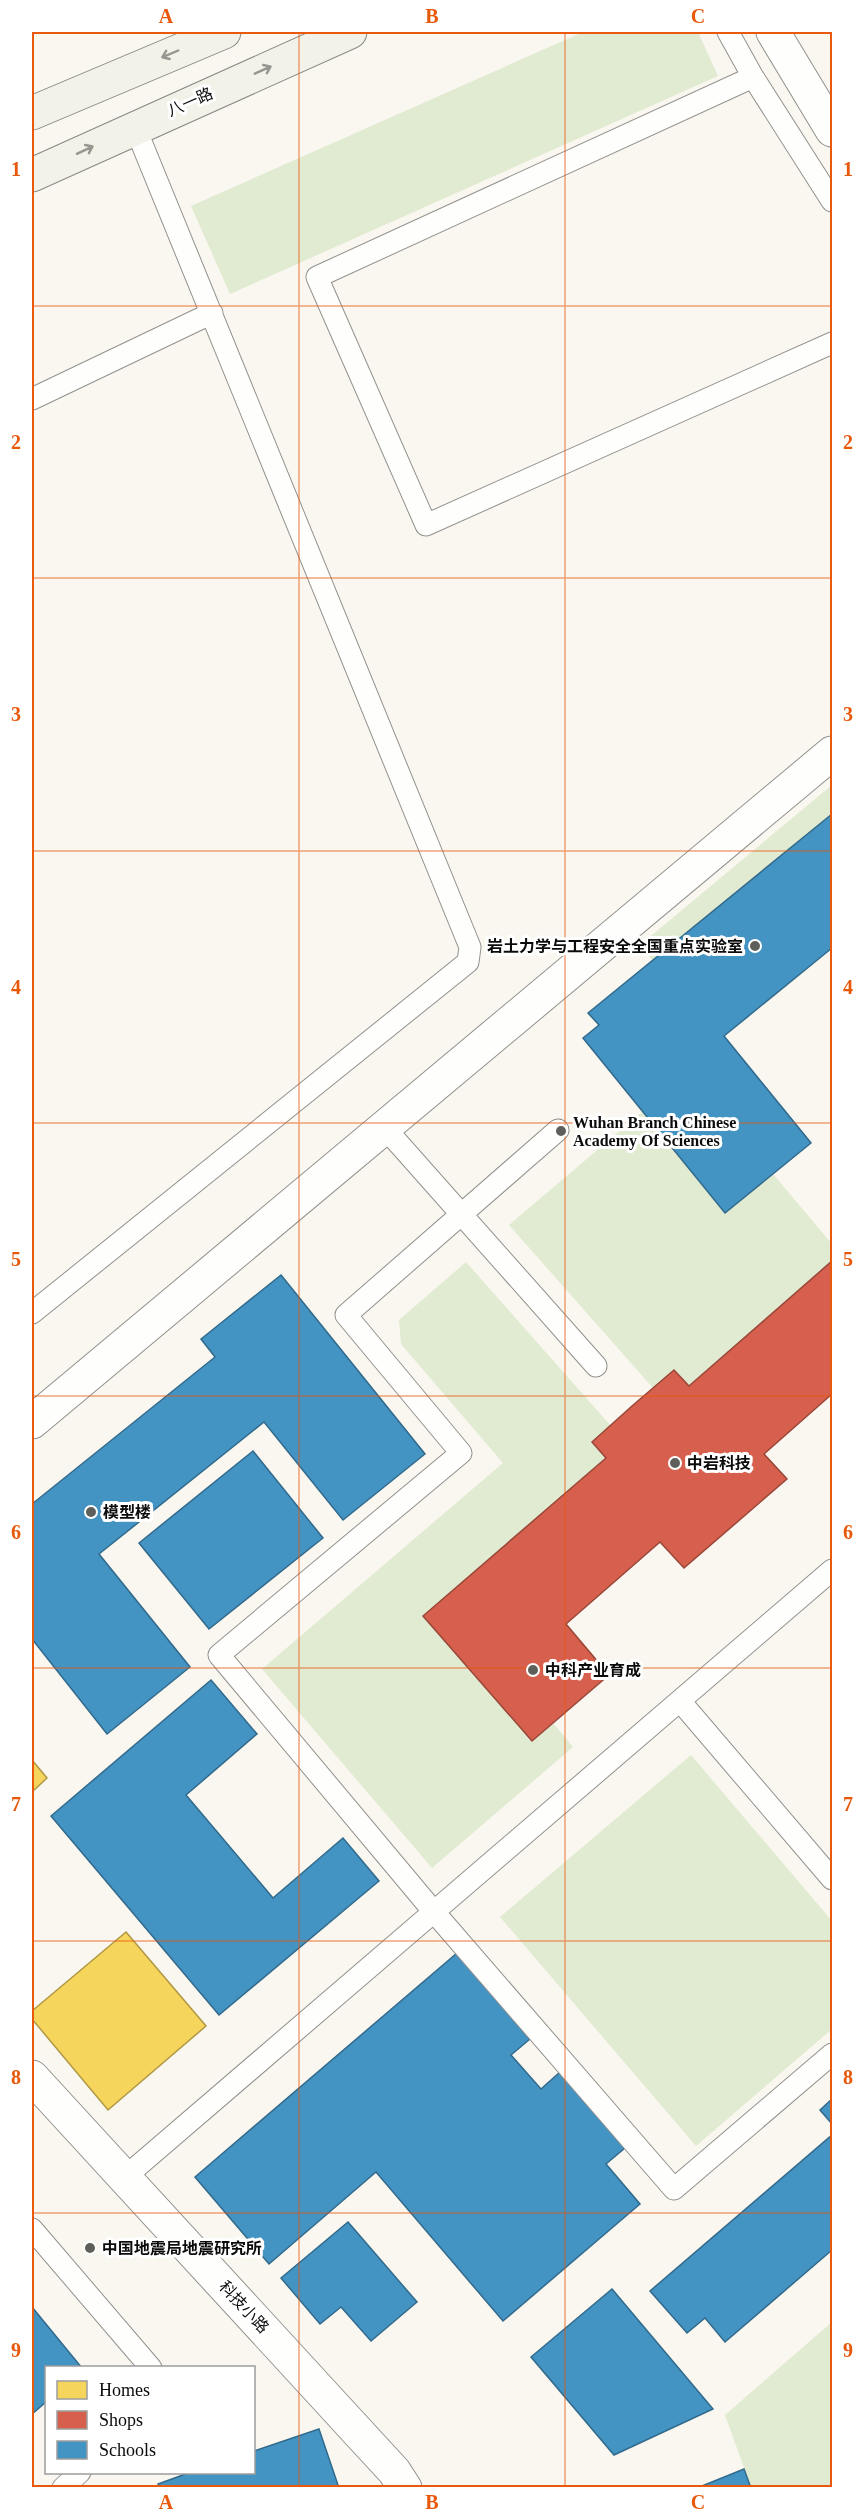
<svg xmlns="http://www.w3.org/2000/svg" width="864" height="2519" viewBox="0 0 864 2519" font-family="'Times New Roman','Noto Sans SC',serif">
	<rect width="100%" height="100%" fill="#f9f7ef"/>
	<path fill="#e1ebd1" d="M 583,32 L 698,32 L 718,76 L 230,294 L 191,206 Z
		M 832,785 L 832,814 L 652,960 L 640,945 Z
		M 642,1112 L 725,1212 L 773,1174 L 832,1244 L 832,1261 L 689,1386 L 674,1370 L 653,1388 L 509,1225 Z
		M 466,1262 L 611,1426 L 592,1442 L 606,1458 L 424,1617 L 532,1741 L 553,1723 L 573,1747 L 432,1868 L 262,1669 L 503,1463 L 401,1344 L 399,1320 Z
		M 691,1755 L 832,1921 L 832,2029 L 696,2146 L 500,1917 Z
		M 832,2322 L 832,2487 L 751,2487 L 725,2415 Z"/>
	<path fill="#f6d55c" stroke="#b09844" stroke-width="1.5" d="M 32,1760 L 47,1778 L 32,1792 Z
		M 126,1932 L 206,2026 L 108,2110 L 32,2019 L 32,2011 Z"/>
	<path fill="#d6604d" stroke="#994639" stroke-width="1.5" d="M 832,1261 L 832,1394 L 764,1454 L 787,1479 L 684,1568 L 660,1542 L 566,1624 L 609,1675 L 532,1741 L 423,1616 L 606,1458 L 592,1442 L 632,1406 L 674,1370 L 689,1386 Z"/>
	<path fill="#4393c3" stroke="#326a8c" stroke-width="1.5" d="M 832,814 L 832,948 L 724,1036 L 811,1143 L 725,1213 L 583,1038 L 599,1025 L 588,1013 Z
		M 281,1275 L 425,1454 L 343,1520 L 264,1422 L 99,1554 L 190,1667 L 107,1734 L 32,1639 L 32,1504 L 215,1357 L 201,1339 Z
		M 253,1451 L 323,1538 L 209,1629 L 139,1543 Z
		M 211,1680 L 257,1734 L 186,1795 L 273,1898 L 343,1838 L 379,1881 L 219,2015 L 51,1816 Z
		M 457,1953 L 530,2039 L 511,2055 L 541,2089 L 560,2072 L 625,2148 L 606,2164 L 640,2204 L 503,2321 L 376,2172 L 269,2264 L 195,2177 Z
		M 832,2099 L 832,2124 L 820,2110 Z
		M 832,2135 L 832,2250 L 725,2342 L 705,2318 L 687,2333 L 650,2291 Z
		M 348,2222 L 417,2302 L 371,2341 L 341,2307 L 320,2324 L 281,2278 Z
		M 612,2289 L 713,2409 L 614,2455 L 531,2357 Z
		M 32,2307 L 82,2368 L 46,2368 L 46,2402 L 32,2414 Z
		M 319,2429 L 339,2488 L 159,2488 L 158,2484 L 191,2472 L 254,2472 L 254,2451 Z
		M 744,2469 L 751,2488 L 697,2488 Z"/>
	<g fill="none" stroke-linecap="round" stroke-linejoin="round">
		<g stroke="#92918e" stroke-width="23">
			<path id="lane" d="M 728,32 L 753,77
				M 832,201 L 753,77 L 317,277 L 426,525 L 832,343
				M 32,399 L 212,313
				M 384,1127 L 596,1366
				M 558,1130 L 346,1315 L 461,1453 L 219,1655 L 434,1912 L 674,2189 L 832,2054
				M 32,1313 L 468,962 L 470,947 L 135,127
				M 680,1701 L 832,1879
				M 125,2177 L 832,1570
				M 32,2229 L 151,2368
				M 63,2488 L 80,2472"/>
		</g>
		<g stroke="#92918e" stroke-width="35">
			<path id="street" d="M 773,32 L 832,130
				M 32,1422 L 832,753
				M 32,2077 L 358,2432 L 394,2471 L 405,2488"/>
		</g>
		<g stroke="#898884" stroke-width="35">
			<path id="secondary" d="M 32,113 L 224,32
				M 32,175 L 350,32"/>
		</g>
		<use href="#lane" stroke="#fefefd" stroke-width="21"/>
		<use href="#street" stroke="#fefefd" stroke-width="33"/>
		<use href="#secondary" stroke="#f3f2e9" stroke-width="33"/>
	</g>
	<defs><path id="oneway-shaft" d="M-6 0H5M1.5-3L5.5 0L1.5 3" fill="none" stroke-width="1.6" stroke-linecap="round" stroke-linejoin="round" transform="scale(1.5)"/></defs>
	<g stroke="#969690">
		<use href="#oneway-shaft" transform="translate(170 54) rotate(157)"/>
		<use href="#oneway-shaft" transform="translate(263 70) rotate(-24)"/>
		<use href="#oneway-shaft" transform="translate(85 150) rotate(-25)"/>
	</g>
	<path fill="none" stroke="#e8590c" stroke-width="1.5" stroke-opacity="0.55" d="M 299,32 L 299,2488M 565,32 L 565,2488M 32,306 L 832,306M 32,578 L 832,578M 32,851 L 832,851M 32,1123 L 832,1123M 32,1396 L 832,1396M 32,1668 L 832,1668M 32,1941 L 832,1941M 32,2213 L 832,2213"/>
	<g fill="#5e5e5b" stroke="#fff" stroke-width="2">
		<circle cx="755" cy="946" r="6"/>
		<circle cx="561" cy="1131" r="6"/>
		<circle cx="675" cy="1463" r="6"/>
		<circle cx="91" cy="1512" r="6"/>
		<circle cx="533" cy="1670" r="6"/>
		<circle cx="90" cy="2248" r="6"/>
	</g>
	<g text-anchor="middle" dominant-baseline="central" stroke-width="6" stroke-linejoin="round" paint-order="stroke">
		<g font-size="16" fill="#0b0b0b" stroke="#fff">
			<text transform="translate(190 102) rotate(-24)">八一路</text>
			<text transform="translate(244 2307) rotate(47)">科技小路</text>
		</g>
		<g font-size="16" font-weight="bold" fill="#0b0b0b" stroke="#fff" text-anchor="start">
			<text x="743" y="946" text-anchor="end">岩土力学与工程安全全国重点实验室</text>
			<text x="573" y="1122">Wuhan Branch Chinese<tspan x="573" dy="18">Academy Of Sciences</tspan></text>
			<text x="687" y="1463">中岩科技</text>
			<text x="103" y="1512">模型楼</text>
			<text x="545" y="1670">中科产业育成</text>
			<text x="102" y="2248">中国地震局地震研究所</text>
		</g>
	</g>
	<rect width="864" height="2519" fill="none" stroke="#ffffff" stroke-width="66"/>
	<rect x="45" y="2366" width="210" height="108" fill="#ffffff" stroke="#9d9d9d" stroke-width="1.5"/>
	<rect x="57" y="2381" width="30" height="18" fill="#f6d55c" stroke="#9d9d9d" stroke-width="1.5"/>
	<text x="99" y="2396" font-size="18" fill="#0b0b0b">Homes</text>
	<rect x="57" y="2411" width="30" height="18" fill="#d6604d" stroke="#9d9d9d" stroke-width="1.5"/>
	<text x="99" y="2426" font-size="18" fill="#0b0b0b">Shops</text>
	<rect x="57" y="2441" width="30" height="18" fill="#4393c3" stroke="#9d9d9d" stroke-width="1.5"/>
	<text x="99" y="2456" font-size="18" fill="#0b0b0b">Schools</text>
	<rect x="33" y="33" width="798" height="2453" fill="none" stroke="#e8590c" stroke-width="2"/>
	<g font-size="20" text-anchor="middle" font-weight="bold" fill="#e8590c">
		<text x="166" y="23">A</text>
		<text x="432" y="23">B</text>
		<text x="698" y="23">C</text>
		<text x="16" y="176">1</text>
		<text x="848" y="176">1</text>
		<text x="16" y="449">2</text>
		<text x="848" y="449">2</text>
		<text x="16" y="721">3</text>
		<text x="848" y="721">3</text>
		<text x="16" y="994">4</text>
		<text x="848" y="994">4</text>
		<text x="16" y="1266">5</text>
		<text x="848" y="1266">5</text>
		<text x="16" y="1539">6</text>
		<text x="848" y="1539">6</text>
		<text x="16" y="1811">7</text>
		<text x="848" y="1811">7</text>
		<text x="16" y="2084">8</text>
		<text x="848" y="2084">8</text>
		<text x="16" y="2357">9</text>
		<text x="848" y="2357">9</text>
		<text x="166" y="2509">A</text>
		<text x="432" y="2509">B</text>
		<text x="698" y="2509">C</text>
	</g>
</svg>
